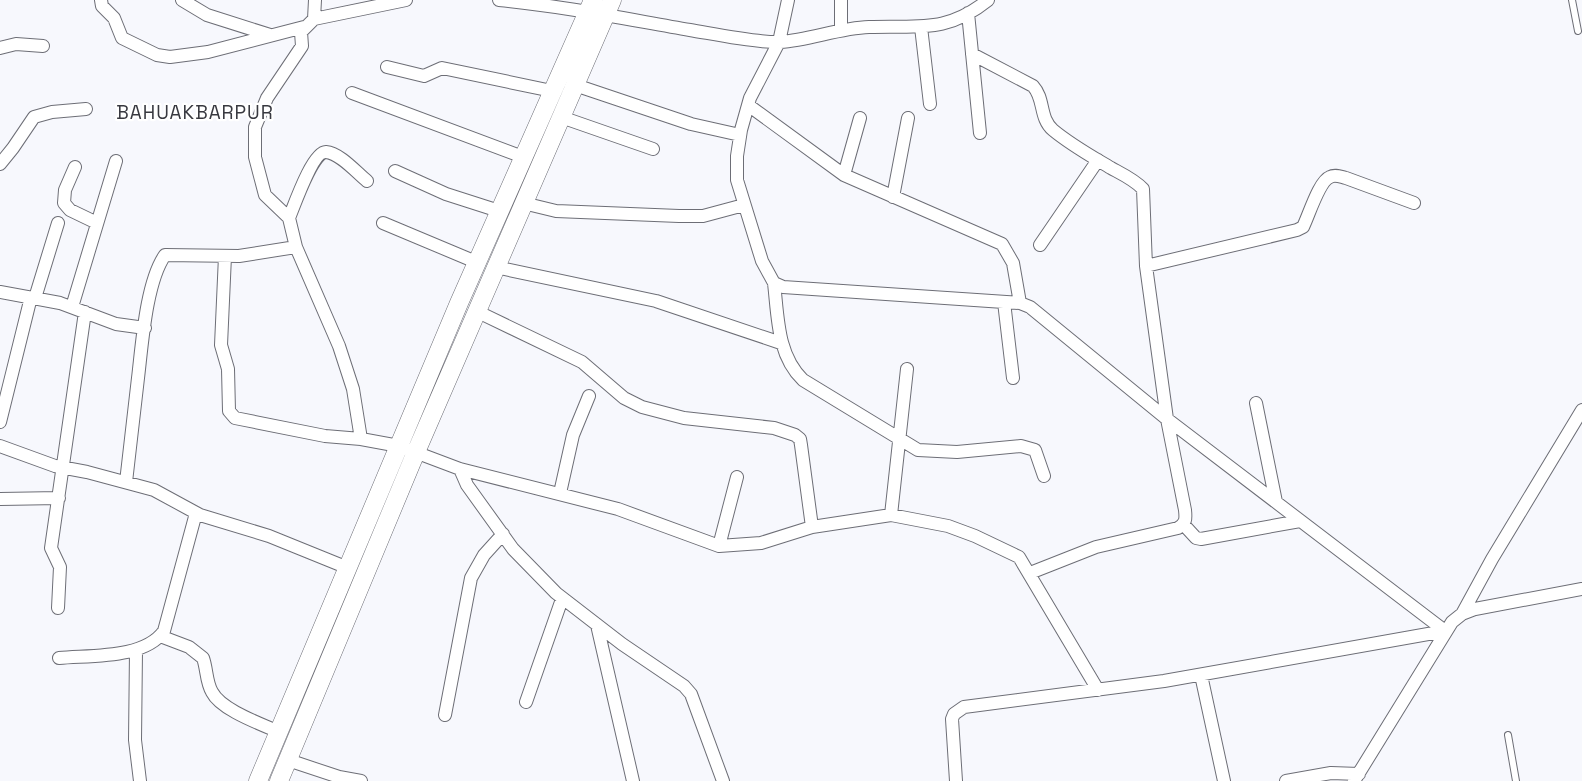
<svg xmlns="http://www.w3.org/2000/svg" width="1582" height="781" viewBox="0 0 1582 781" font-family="'Space Grotesk',sans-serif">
	<rect width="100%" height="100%" fill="#f7f8fd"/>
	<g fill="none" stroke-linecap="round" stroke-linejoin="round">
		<g stroke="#6d6e76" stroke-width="8">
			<path id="lane" d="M 1572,0 L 1578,31
				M 1508,735 L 1516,781"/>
		</g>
		<g stroke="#6d6e76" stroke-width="14">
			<path id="street" d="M 101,0 L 102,6 L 114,18 L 122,38 L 157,55 L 170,57 L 208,52 L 304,27
				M 182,0 L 207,15 L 270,35
				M 315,0 L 314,19 L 301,32 L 302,46 L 267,98 L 255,127 L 255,157 L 265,195 L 289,218 L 296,247 L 339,346 L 353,389 L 361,439
				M 499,0 C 563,6 626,19 690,30 C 714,34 756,43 780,42 C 810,40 839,28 869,27 C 917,25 946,34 988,0
				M 788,0 L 779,42 L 750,98 L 741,130 L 737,156 L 737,180 L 762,261 L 774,283 L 783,287 L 1020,303 L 1030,307 L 1167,419 L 1445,631
				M 968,13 L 980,133
				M 314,19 L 406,0
				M 921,27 L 930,104
				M 841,29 L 841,0
				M 0,48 L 16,44 L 43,46
				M 972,54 L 1033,86 C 1045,99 1039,118 1053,130 C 1071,145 1091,156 1111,168 C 1122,174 1135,180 1143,189 L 1146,266 L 1167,419 L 1185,510 C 1186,519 1186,523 1178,528 L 1096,547 L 1030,573
				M 387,67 L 424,76 L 442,68 L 552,91
				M 575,85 L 691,124 L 740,135
				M 352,93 L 523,157
				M 748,105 L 844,175 L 1002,244 L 1013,263 L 1020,303
				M 561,117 L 653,149
				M 0,164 L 13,148 L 34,117 L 52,112 L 86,109
				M 75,167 L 65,190 L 64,203 L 70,210 L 97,223
				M 395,171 L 446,194 L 499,211
				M 844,175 L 860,118
				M 893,197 L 908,118
				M 523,203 L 556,211 L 679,216 L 703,216 L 744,205
				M 289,218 C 294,206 313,151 326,152 C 340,153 357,173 367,181
				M 383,223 L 476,262
				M 1040,245 L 1098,160
				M 225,256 L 221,345 L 228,369 L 229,411 L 235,418 L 325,436 L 361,439 L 399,446 L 460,469 L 618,509 L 719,546 L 761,543 L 812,527 L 891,515 L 948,526 L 975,536 L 1019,557 L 1098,690
				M 1146,266 L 1297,230 L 1303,227 C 1309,215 1319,181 1330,177 C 1335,174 1341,177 1346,178 L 1414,203
				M 495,267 L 656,301 L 781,343
				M 774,283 C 778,317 777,355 803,380 L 918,450 L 957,452 L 1021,446 L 1035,450 L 1044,476
				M 0,292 L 60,303 L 116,324 L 145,328
				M 35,298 L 58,223
				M 1004,302 L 1013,378
				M 72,307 L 116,161
				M 476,311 L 582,362 L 624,398 L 642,407 L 684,418 L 774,428 L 795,435 L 800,439 L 801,445 L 812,527
				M 1256,403 L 1276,502
				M 0,422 L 31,297
				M 0,446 L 55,466 L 87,472 L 154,490 L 200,515 L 269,536 L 348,568
				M 460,469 L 467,485 L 513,549 L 556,593 L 622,644 L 684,686 L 691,694 L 723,781
				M 126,482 C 130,447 134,413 138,378 C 142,345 146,282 165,255 L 239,256 L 296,247
				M 560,493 L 573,435 L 589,396
				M 0,499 L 59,498
				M 891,515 L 907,369
				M 1184,525 L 1196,538 L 1201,539 L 1300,521
				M 719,546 L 737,477
				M 58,608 L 60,567 L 51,548 L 85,312
				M 1462,614 L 1492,559 L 1582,410
				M 597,625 L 633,781
				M 160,636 L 189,647 L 203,658 C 207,669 206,682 212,692 C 221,710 261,724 279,732
				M 136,651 L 135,740 L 140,781
				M 59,658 C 91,655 144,659 164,631 L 196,513
				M 1201,675 L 1224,781
				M 526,702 L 562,599
				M 445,715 L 471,578 L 484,555 L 503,534
				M 288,760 L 339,777 L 361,781
				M 956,781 L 952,719 L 954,714 L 964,707 L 1164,681 L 1445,631
				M 1286,781 L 1331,773 L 1359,774
				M 1354,781 L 1452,622 L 1462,614 L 1475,609 L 1582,589"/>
		</g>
		<g stroke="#6d6e76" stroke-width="19">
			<path id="secondary" d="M 258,781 L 459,303 L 593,0
				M 279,781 L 416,452 L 612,0"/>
		</g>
		<use href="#lane" stroke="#fff" stroke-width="6"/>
		<use href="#street" stroke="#fff" stroke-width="12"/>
		<use href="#secondary" stroke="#fff" stroke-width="18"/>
	</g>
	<g text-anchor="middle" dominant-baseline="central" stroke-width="4.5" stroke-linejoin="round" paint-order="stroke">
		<g font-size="19" letter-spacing="1" fill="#383940" stroke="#fff">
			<text x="195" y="112">BAHUAKBARPUR</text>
		</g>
	</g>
</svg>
